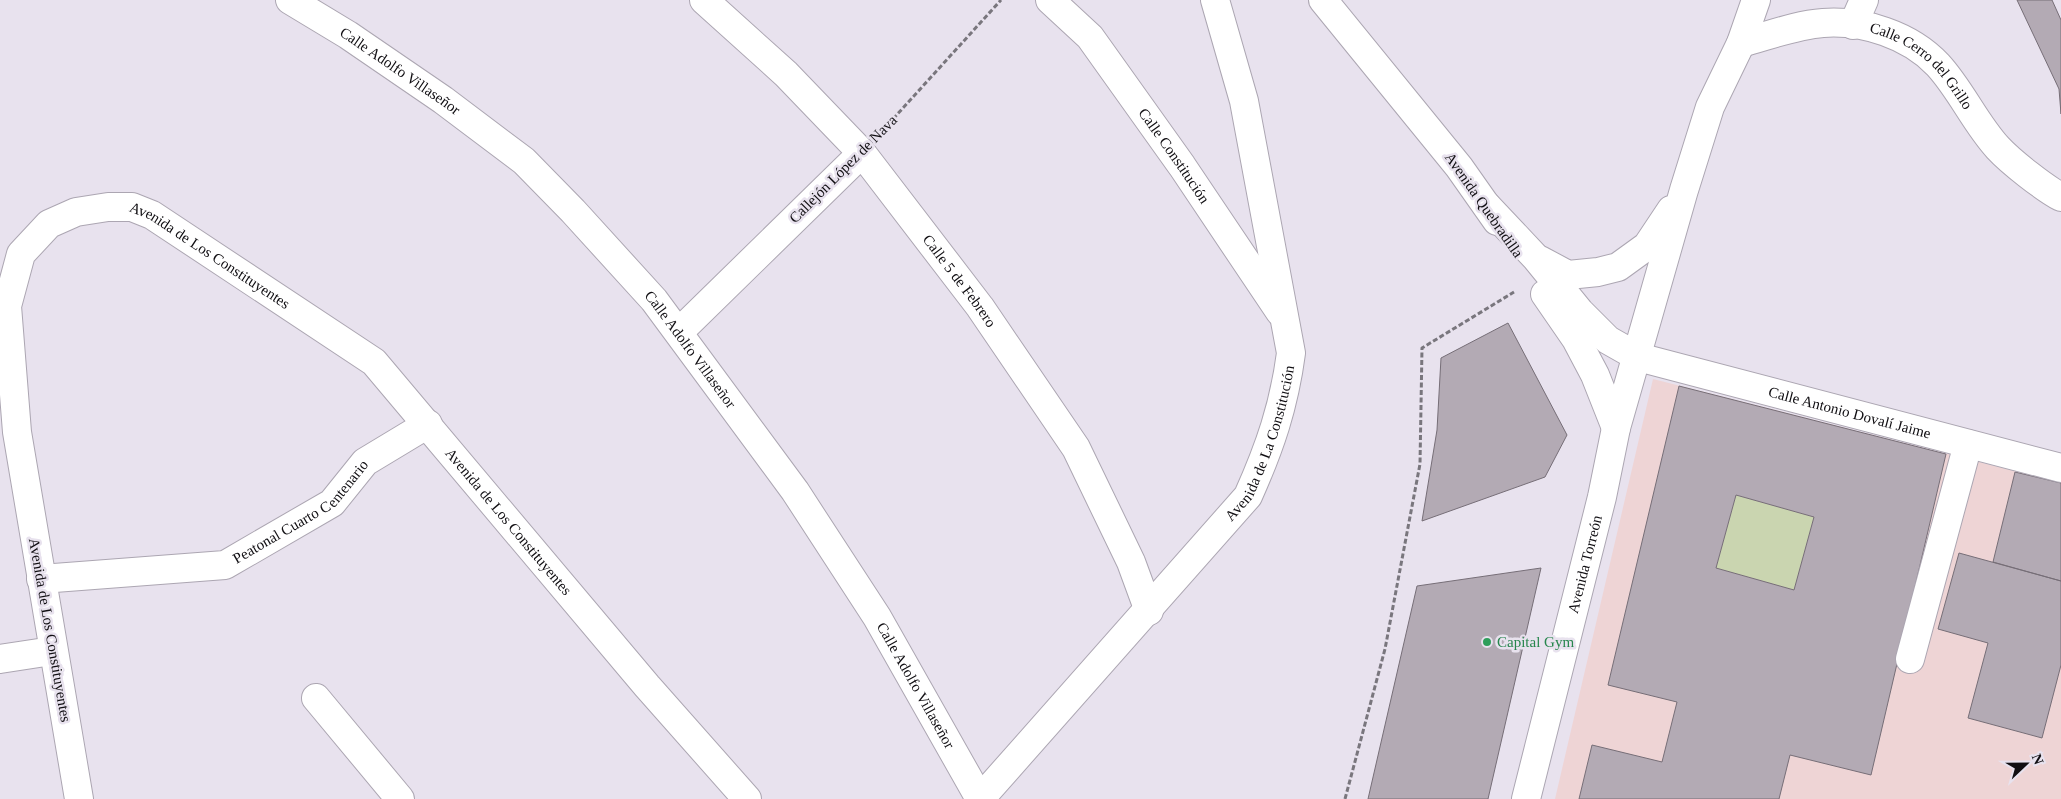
<svg xmlns="http://www.w3.org/2000/svg" width="2061" height="799" viewBox="0 0 2061 799" font-family="'Times New Roman',serif">
	<rect width="100%" height="100%" fill="#e8e2ee"/>
	<path fill="#eed4d5" d="M 1653,379 L 2061,483 L 2061,799 L 1555,799 Z"/>
	<path fill="#cad5b0" d="M 1736,495 L 1814,517 L 1794,590 L 1716,568 Z"/>
	<path fill="#b3aab4" stroke="#766e77" fill-rule="evenodd" d="M 2017,0 L 2052,0 L 2061,20 L 2061,114 L 2059,89 Z
		M 1508,323 L 1567,435 L 1545,477 L 1422,521 L 1437,430 L 1441,358 Z
		M 1679,386 L 1946,454 L 1871,775 L 1790,755 L 1779,799 L 1579,799 L 1592,745 L 1662,762 L 1677,702 L 1608,685 ZM 1736,495 L 1814,517 L 1794,590 L 1716,568 Z
		M 2015,472 L 2061,483 L 2061,581 L 1993,562 Z
		M 1959,553 L 2061,581 L 2061,665 L 2042,738 L 1968,718 L 1988,643 L 1938,629 Z
		M 1541,568 L 1488,799 L 1368,799 L 1417,586 Z"/>
	<g fill="none" stroke-linecap="round" stroke-linejoin="round">
		<g stroke="#aca6b2" stroke-width="30">
			<g id="minor">
				<path id="s1" d="M 290,0 L 348,35 L 443,100 L 524,161 L 573,211 L 654,300 L 795,491 L 877,617 L 980,799"/>
				<path id="s2" d="M 704,0 L 786,74 L 862,153 L 980,307 L 1076,448 L 1131,562 L 1149,611"/>
				<path id="s3" d="M 1050,0 L 1090,37 L 1182,166 L 1280,312"/>
				<path d="M 1323,0 L 1459,167 L 1497,221"/>
				<path d="M 1853,25 L 1864,0"/>
				<path id="s4" d="M 1741,43 C 1768,36 1795,25 1823,23 C 1863,20 1910,35 1938,65 C 1961,90 1975,123 1998,148 C 2011,162 2044,188 2061,197"/>
				<path id="s5" d="M 1487,206 L 1536,258 L 1580,312 L 1608,340 L 1638,357 L 2061,468"/>
				<path d="M 1540,260 L 1568,275 L 1598,272 L 1618,267 L 1647,246 L 1671,210"/>
				<path d="M 1545,294 L 1576,339 L 1595,375 L 1616,428"/>
				<path d="M 679,332 L 862,153"/>
				<path id="s6" d="M 41,579 L 225,565 L 332,503 L 365,462 L 428,424"/>
				<path d="M 0,659 L 52,651"/>
				<path d="M 1910,659 L 1968,444"/>
				<path d="M 316,698 L 400,799"/>
				<path id="s7" d="M 79,799 L 17,432 L 7,306 L 21,254 L 49,224 L 76,212 L 108,207 L 132,207 L 152,215 L 374,362 L 647,686 L 747,799"/>
				<path id="s8" d="M 980,799 L 1248,496 C 1270,447 1284,406 1291,353 L 1244,101 L 1215,0"/>
				<path id="s9" d="M 1526,799 L 1602,497 L 1616,428 L 1684,190 L 1710,107 L 1741,43 L 1756,0"/>
			</g>
		</g>
		<path stroke="#79767d" stroke-width="3" stroke-dasharray="5 2.5" stroke-linecap="butt" d="M 883,130 L 1001,0
			M 1345,799 L 1385,649 L 1420,464 L 1422,348 L 1514,292"/>
		<use href="#minor" stroke="#fff" stroke-width="28"/>
	</g>
	<circle fill="#2e9e5b" stroke="#e8e2ee" stroke-width="2" cx="1487" cy="642" r="5"/>
	<g text-anchor="middle" dominant-baseline="central" stroke-width="5" stroke-linejoin="round" paint-order="stroke">
		<g font-size="15" fill="#100e12" stroke="#e8e2ee">
			<text stroke="none"><textPath href="#s4" startOffset="198">Calle Cerro del Grillo</textPath></text>
			<text stroke="none"><textPath href="#s1" startOffset="131">Calle Adolfo Villaseñor</textPath></text>
			<text stroke="none"><textPath href="#s3" startOffset="200">Calle Constitución</textPath></text>
			<text transform="translate(843 169) rotate(-45)">Callejón López de Nava</text>
			<text transform="translate(1484 205) rotate(55)">Avenida Quebradilla</text>
			<text stroke="none"><textPath href="#s7" startOffset="771">Avenida de Los Constituyentes</textPath></text>
			<text stroke="none"><textPath href="#s2" startOffset="381">Calle 5 de Febrero</textPath></text>
			<text stroke="none"><textPath href="#s1" startOffset="536">Calle Adolfo Villaseñor</textPath></text>
			<text stroke="none"><textPath href="#s5" startOffset="434">Calle Antonio Dovalí Jaime</textPath></text>
			<text stroke="none"><textPath href="#s8" startOffset="458">Avenida de La Constitución</textPath></text>
			<text stroke="none"><textPath href="#s6" startOffset="278">Peatonal Cuarto Centenario</textPath></text>
			<text stroke="none"><textPath href="#s7" startOffset="1176">Avenida de Los Constituyentes</textPath></text>
			<text stroke="none"><textPath href="#s9" startOffset="242">Avenida Torreón</textPath></text>
			<text transform="translate(50 630) rotate(80)">Avenida de Los Constituyentes</text>
			<text stroke="none"><textPath href="#s1" startOffset="941">Calle Adolfo Villaseñor</textPath></text>
		</g>
		<g font-size="15" fill="#27864d" stroke="#e8e2ee" text-anchor="start">
			<text x="1497" y="642">Capital Gym</text>
		</g>
	</g>
	<g transform="translate(2026 764) rotate(68)" stroke="#e8e2ee" stroke-width="4" paint-order="stroke">
	<path d="M0-4L9 19L0 12L-9 19Z" fill="#100e12"/>
	<text y="-8" font-size="14" font-weight="bold" text-anchor="middle" fill="#100e12">N</text>
	</g>
</svg>
